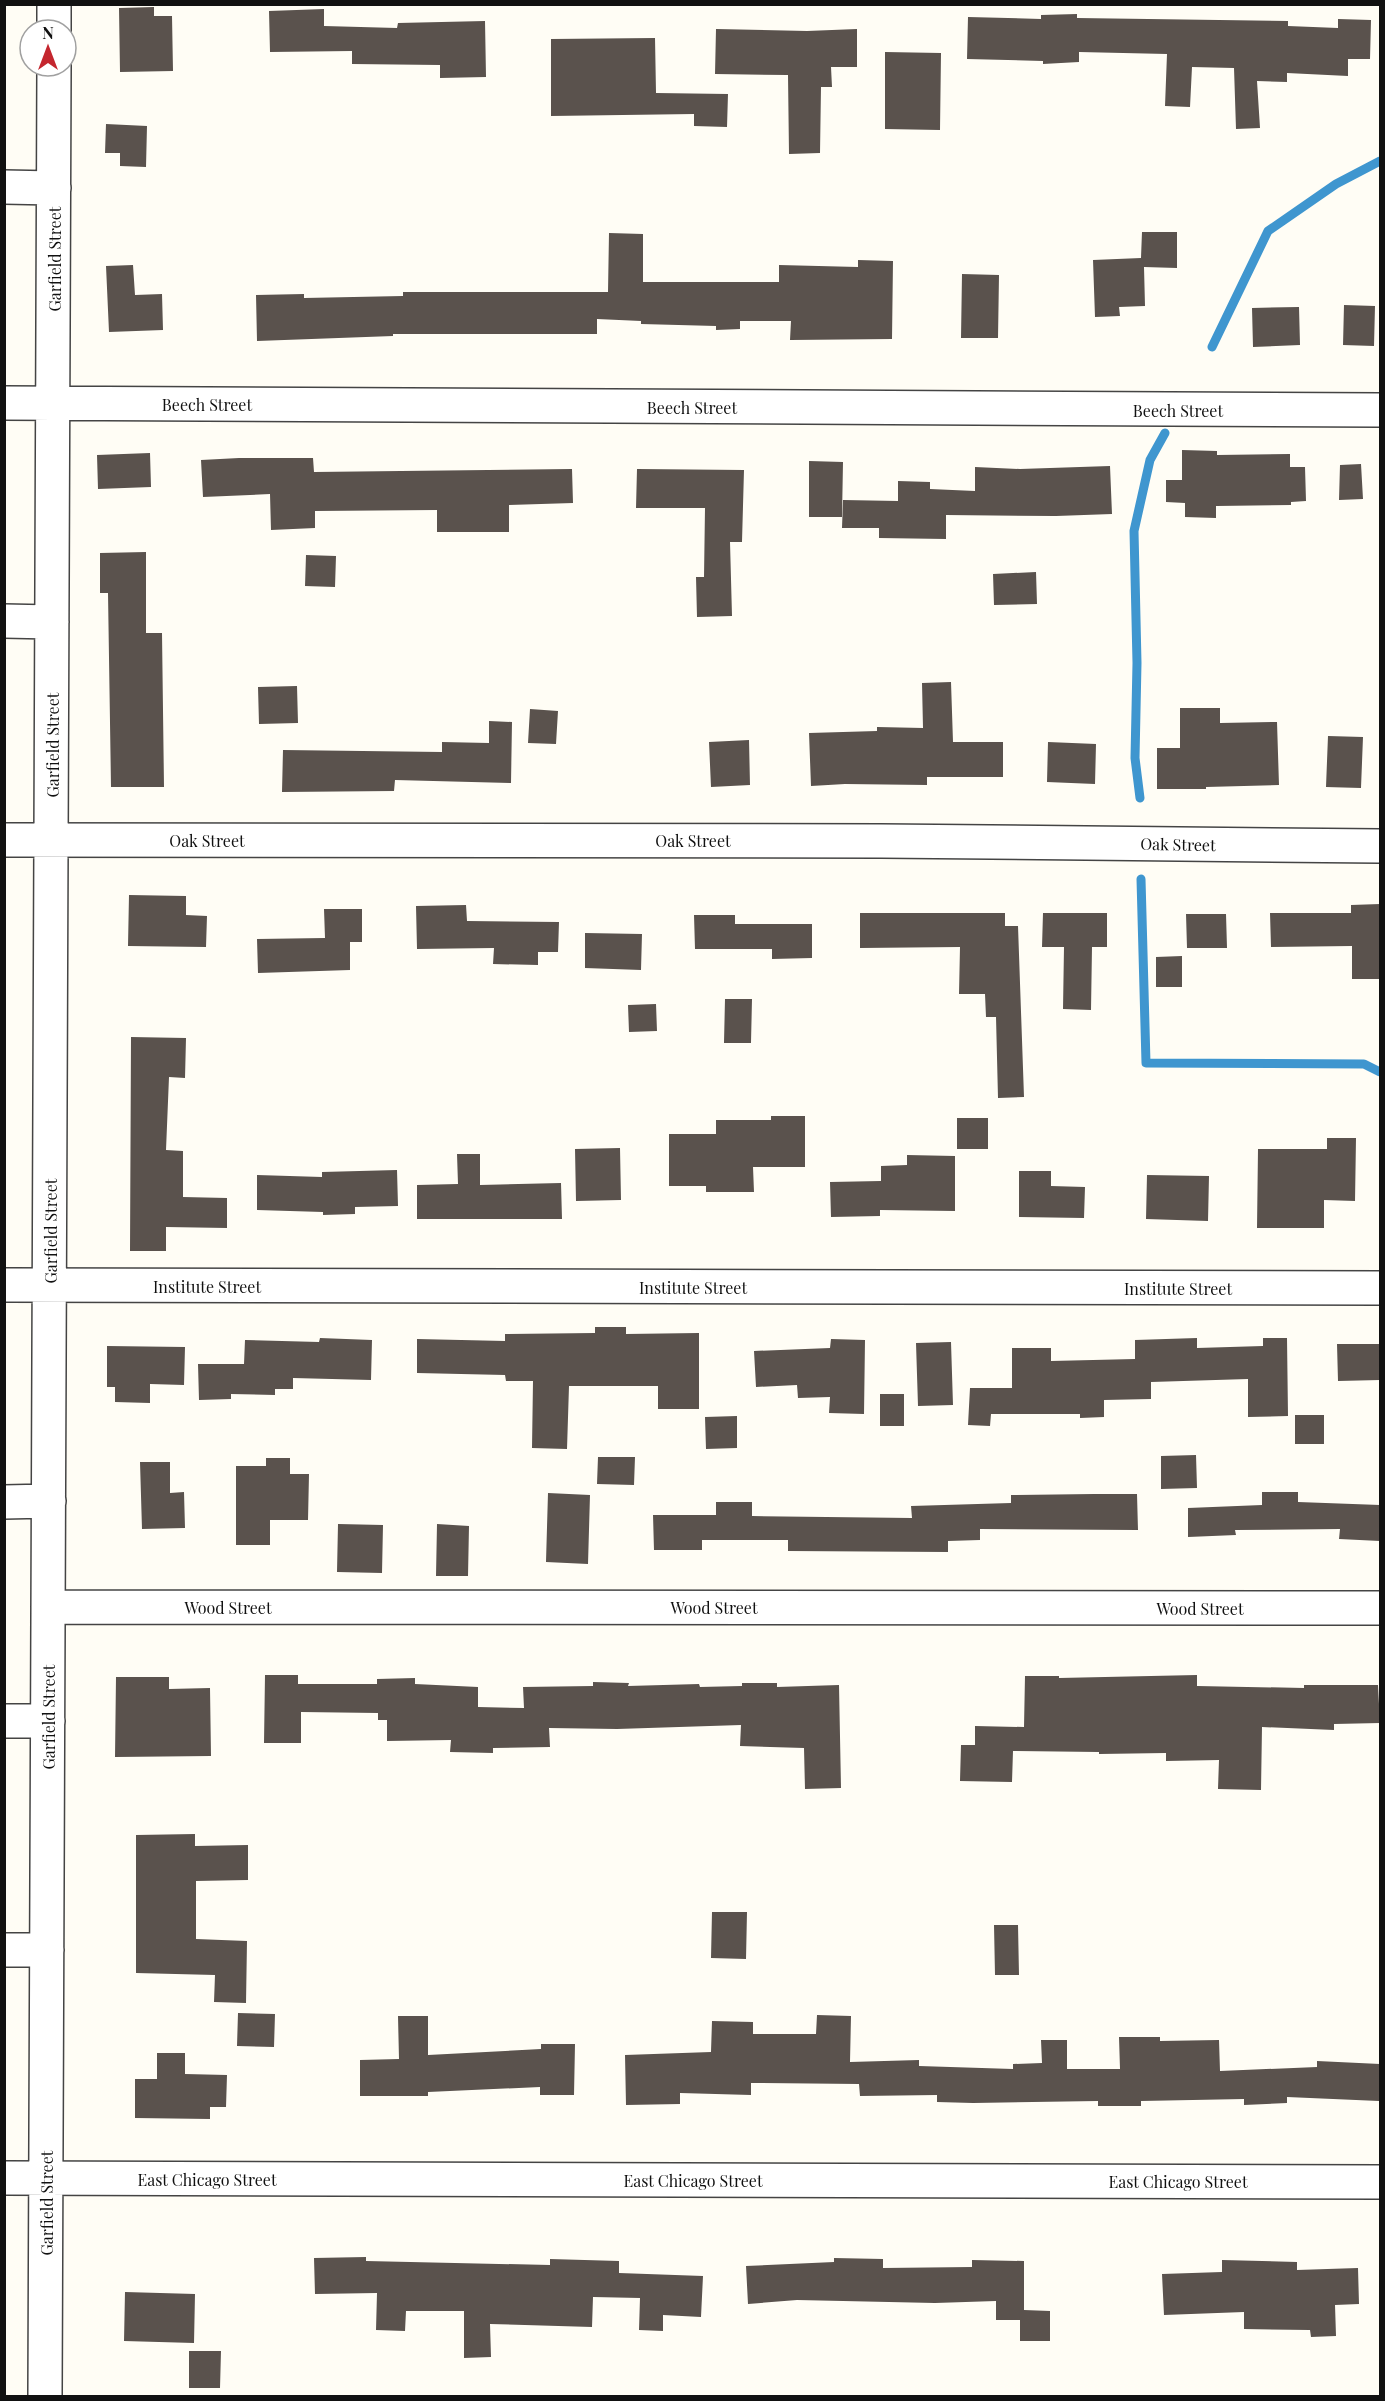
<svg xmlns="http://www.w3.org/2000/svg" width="1385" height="2401" viewBox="0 0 1385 2401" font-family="'Playfair Display',serif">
	<rect width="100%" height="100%" fill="#fffdf5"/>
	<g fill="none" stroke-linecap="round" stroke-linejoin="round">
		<path stroke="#3f96cf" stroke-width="9" d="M 1212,347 L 1268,231 L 1336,184 L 1380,161
			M 1140,798 L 1135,758 L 1137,663 L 1134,531 L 1150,460 L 1165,433
			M 1141,879 L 1146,1063 L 1364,1064 L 1380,1072"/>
	</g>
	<path fill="#5a524d" d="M 154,7 L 154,16 L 172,16 L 173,71 L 120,72 L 119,8 Z
		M 324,9 L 324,26 L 397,28 L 398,23 L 485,21 L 486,77 L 440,78 L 440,65 L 352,64 L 352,51 L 270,52 L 269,11 Z
		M 1077,14 L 1077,18 L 1288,21 L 1288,26 L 1338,28 L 1338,19 L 1371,20 L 1370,59 L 1348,59 L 1348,76 L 1287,73 L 1287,82 L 1257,81 L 1260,128 L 1236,129 L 1234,68 L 1192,67 L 1190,107 L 1165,106 L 1167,54 L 1079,52 L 1079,62 L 1043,64 L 1043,61 L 967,59 L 968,17 L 1041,19 L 1041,15 Z
		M 716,29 L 807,31 L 857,29 L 857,67 L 831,67 L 832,87 L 821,87 L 820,153 L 789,154 L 788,75 L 715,74 Z
		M 655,38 L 656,93 L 728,94 L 727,127 L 694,126 L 694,114 L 551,116 L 551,39 Z
		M 885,52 L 941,53 L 940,130 L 885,129 Z
		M 106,124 L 147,126 L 146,167 L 120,166 L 120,153 L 105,153 Z
		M 1142,232 L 1177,232 L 1177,268 L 1144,267 L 1145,306 L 1119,307 L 1120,316 L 1095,317 L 1093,260 L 1141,258 Z
		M 609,233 L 643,234 L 643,282 L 779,282 L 779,265 L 858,267 L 858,260 L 893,261 L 892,339 L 790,340 L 791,321 L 740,321 L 740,329 L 716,330 L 716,326 L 641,324 L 641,321 L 597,319 L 597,334 L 393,334 L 393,336 L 257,341 L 256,295 L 304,294 L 304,298 L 403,296 L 403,292 L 608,292 Z
		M 133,265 L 135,295 L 162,294 L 163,330 L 109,332 L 106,266 Z
		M 962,274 L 999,275 L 998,338 L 961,338 Z
		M 1344,305 L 1375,306 L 1374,346 L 1343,345 Z
		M 1299,307 L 1300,345 L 1253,347 L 1252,308 Z
		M 1182,450 L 1217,451 L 1217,455 L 1290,454 L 1290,467 L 1305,467 L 1306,501 L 1291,502 L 1291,505 L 1216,506 L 1216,518 L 1185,517 L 1185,503 L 1166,502 L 1166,480 L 1182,480 Z
		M 150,453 L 151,487 L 98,489 L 97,455 Z
		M 239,458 L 313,458 L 314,472 L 572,469 L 573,503 L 509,505 L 509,532 L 437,532 L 437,510 L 315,511 L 315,528 L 271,530 L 270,494 L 203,497 L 201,460 Z
		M 809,461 L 843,462 L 842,517 L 809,517 Z
		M 1361,464 L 1363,499 L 1339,500 L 1340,465 Z
		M 1110,466 L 1112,514 L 1056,516 L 946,515 L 946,539 L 879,538 L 879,528 L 842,528 L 843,500 L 898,501 L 898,481 L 930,482 L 930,489 L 975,491 L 975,467 L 1020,469 Z
		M 637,469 L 744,470 L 742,542 L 730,542 L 732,616 L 697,617 L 696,577 L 704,577 L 705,508 L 636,508 Z
		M 146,552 L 146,633 L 162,633 L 164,787 L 111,787 L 108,593 L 100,593 L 100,553 Z
		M 306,555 L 336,556 L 335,587 L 305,586 Z
		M 1036,572 L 1037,604 L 994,605 L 993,574 Z
		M 951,682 L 953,742 L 1003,742 L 1003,777 L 927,777 L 927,785 L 845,784 L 811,786 L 809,733 L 877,731 L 877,727 L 923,728 L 922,683 Z
		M 297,686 L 298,723 L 259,724 L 258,687 Z
		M 1180,708 L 1220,708 L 1220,723 L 1277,722 L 1279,785 L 1206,787 L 1206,789 L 1157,789 L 1157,748 L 1180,748 Z
		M 530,709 L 558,711 L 556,744 L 528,743 Z
		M 489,721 L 512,722 L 511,783 L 395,780 L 394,791 L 282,792 L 283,750 L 442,752 L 442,742 L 489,743 Z
		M 1328,736 L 1363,737 L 1361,788 L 1326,787 Z
		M 749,740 L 750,785 L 711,787 L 709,742 Z
		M 1048,742 L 1096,744 L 1095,784 L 1047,782 Z
		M 129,895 L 186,896 L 186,915 L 207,916 L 206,947 L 128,946 Z
		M 1380,904 L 1380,979 L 1352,979 L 1352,946 L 1271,947 L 1270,913 L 1351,913 L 1351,905 Z
		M 466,905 L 467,921 L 559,922 L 558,952 L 538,952 L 538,965 L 493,964 L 494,948 L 417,949 L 416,906 Z
		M 324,909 L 362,909 L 362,942 L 350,942 L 350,970 L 258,973 L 257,939 L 325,938 Z
		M 860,913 L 1005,913 L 1005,926 L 1018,926 L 1024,1097 L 998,1098 L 996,1017 L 986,1017 L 985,994 L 959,994 L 960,947 L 860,948 Z
		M 1043,913 L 1107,913 L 1107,947 L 1092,947 L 1091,1010 L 1063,1009 L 1064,947 L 1042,947 Z
		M 1186,914 L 1226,914 L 1227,948 L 1187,948 Z
		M 694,915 L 735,915 L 735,924 L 812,924 L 812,958 L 772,959 L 772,949 L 695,949 Z
		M 585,933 L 642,934 L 641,970 L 585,968 Z
		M 1182,956 L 1182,987 L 1156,987 L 1156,957 Z
		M 725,999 L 752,999 L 751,1043 L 724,1043 Z
		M 656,1004 L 657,1031 L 629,1032 L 628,1005 Z
		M 131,1037 L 186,1038 L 185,1078 L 169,1077 L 166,1150 L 183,1151 L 183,1197 L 227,1198 L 227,1228 L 166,1227 L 166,1251 L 130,1251 Z
		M 771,1116 L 805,1116 L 805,1167 L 753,1167 L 754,1192 L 706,1192 L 706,1186 L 669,1186 L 669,1134 L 716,1134 L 716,1120 L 771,1120 Z
		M 957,1118 L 988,1118 L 988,1149 L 957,1149 Z
		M 1327,1138 L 1356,1138 L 1355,1201 L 1324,1200 L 1324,1228 L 1257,1228 L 1258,1149 L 1327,1149 Z
		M 620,1148 L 621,1200 L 576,1201 L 575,1149 Z
		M 457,1154 L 480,1154 L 480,1185 L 561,1183 L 562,1219 L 417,1219 L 417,1185 L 458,1184 Z
		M 907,1155 L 955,1156 L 955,1211 L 880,1210 L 880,1216 L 831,1217 L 830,1182 L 881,1181 L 881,1166 L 907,1165 Z
		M 397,1170 L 398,1206 L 355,1207 L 355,1214 L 323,1215 L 323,1212 L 257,1210 L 257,1175 L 322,1177 L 322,1172 Z
		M 1019,1171 L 1051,1171 L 1051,1186 L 1085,1187 L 1084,1218 L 1019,1217 Z
		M 1147,1175 L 1209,1176 L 1208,1221 L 1146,1219 Z
		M 595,1327 L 626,1327 L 626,1334 L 699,1333 L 699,1409 L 658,1409 L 658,1386 L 569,1386 L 567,1449 L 532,1448 L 533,1381 L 506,1381 L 505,1375 L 417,1373 L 417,1339 L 505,1341 L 505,1334 L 595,1333 Z
		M 320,1338 L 372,1340 L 371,1380 L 293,1378 L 293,1389 L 275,1389 L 275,1395 L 231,1394 L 231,1399 L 199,1400 L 198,1364 L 244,1364 L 245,1340 L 319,1342 Z
		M 1197,1338 L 1197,1348 L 1263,1346 L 1263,1338 L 1287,1338 L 1288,1416 L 1248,1417 L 1248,1379 L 1151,1382 L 1151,1399 L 1104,1400 L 1104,1417 L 1080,1418 L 1080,1414 L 991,1414 L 990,1426 L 968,1425 L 970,1388 L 1012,1388 L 1012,1348 L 1051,1348 L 1051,1361 L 1135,1359 L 1135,1340 Z
		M 831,1339 L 865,1340 L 864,1414 L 829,1413 L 830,1397 L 798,1398 L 797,1385 L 756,1387 L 754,1351 L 830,1348 Z
		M 951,1342 L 953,1405 L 918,1406 L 916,1343 Z
		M 1337,1344 L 1380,1344 L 1380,1380 L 1338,1381 Z
		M 107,1346 L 185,1347 L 184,1385 L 150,1384 L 150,1403 L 115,1402 L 115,1387 L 107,1387 Z
		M 880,1394 L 904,1394 L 904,1426 L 880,1426 Z
		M 1295,1415 L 1324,1415 L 1324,1444 L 1295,1444 Z
		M 737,1416 L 737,1448 L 706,1449 L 705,1417 Z
		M 1196,1455 L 1197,1488 L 1161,1489 L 1161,1456 Z
		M 598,1457 L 635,1457 L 634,1485 L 597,1484 Z
		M 266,1458 L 290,1458 L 290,1474 L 309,1474 L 308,1520 L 270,1520 L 270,1545 L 236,1545 L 236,1466 L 266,1466 Z
		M 140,1462 L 170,1462 L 170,1493 L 184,1492 L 185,1528 L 142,1529 Z
		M 1262,1492 L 1298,1492 L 1298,1502 L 1380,1505 L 1380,1541 L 1339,1539 L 1340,1529 L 1235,1530 L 1236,1535 L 1188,1537 L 1188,1508 L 1262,1505 Z
		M 548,1493 L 590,1495 L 588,1564 L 546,1562 Z
		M 1094,1494 L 1137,1494 L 1138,1530 L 980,1529 L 980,1540 L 948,1541 L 948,1552 L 788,1551 L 788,1540 L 702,1540 L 702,1550 L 654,1550 L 653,1515 L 716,1515 L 716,1502 L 752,1502 L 752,1516 L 912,1518 L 911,1506 L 1011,1503 L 1011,1495 Z
		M 338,1524 L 383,1525 L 382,1573 L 337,1572 Z
		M 437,1524 L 469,1526 L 468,1576 L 436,1576 Z
		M 265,1675 L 298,1675 L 298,1684 L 377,1684 L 377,1679 L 415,1678 L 415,1684 L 478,1687 L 478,1707 L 524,1708 L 523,1687 L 593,1686 L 593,1682 L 629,1683 L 628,1686 L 699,1684 L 700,1687 L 742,1686 L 742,1683 L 777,1683 L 777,1687 L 839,1685 L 841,1788 L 805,1789 L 804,1748 L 740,1746 L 741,1725 L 617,1729 L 549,1728 L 550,1747 L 493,1748 L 493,1753 L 450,1752 L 451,1740 L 387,1741 L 387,1720 L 378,1720 L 378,1713 L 301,1712 L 301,1743 L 264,1743 Z
		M 1197,1675 L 1197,1686 L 1304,1688 L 1304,1685 L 1378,1685 L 1380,1723 L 1334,1724 L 1334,1730 L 1262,1727 L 1261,1790 L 1218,1789 L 1219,1760 L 1166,1761 L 1166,1753 L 1099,1754 L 1099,1752 L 1013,1751 L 1012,1782 L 960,1781 L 961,1745 L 975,1745 L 975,1726 L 1024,1727 L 1025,1676 L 1059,1676 L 1059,1678 Z
		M 116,1677 L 169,1677 L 169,1689 L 210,1688 L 211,1756 L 115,1757 Z
		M 195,1834 L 195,1846 L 248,1845 L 248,1880 L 196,1881 L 196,1939 L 247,1941 L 246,2003 L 214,2002 L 215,1975 L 136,1973 L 136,1835 Z
		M 712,1912 L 747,1912 L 746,1959 L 711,1958 Z
		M 994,1925 L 1018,1925 L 1019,1975 L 995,1975 Z
		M 238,2013 L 275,2014 L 274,2047 L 237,2046 Z
		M 817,2015 L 851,2016 L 850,2062 L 919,2060 L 919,2066 L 1013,2069 L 1013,2064 L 1042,2063 L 1041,2040 L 1067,2040 L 1067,2069 L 1120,2069 L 1119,2037 L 1160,2037 L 1160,2041 L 1219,2040 L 1220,2071 L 1317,2067 L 1317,2061 L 1380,2064 L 1379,2101 L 1287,2097 L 1287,2103 L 1244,2105 L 1244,2099 L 1141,2101 L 1141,2106 L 1098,2106 L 1098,2101 L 973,2103 L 937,2102 L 937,2095 L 860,2096 L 859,2084 L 751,2083 L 751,2095 L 680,2093 L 680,2104 L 626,2105 L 625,2055 L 711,2052 L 712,2021 L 753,2022 L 753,2034 L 816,2034 Z
		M 398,2016 L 428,2016 L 428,2055 L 541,2049 L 541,2044 L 575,2044 L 574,2095 L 540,2095 L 540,2087 L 428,2092 L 428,2096 L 360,2096 L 360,2060 L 399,2059 Z
		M 157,2053 L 185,2053 L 185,2074 L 227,2075 L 226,2107 L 210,2107 L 210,2119 L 135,2118 L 135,2079 L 157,2079 Z
		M 366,2257 L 366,2261 L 550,2265 L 550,2259 L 619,2261 L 619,2273 L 703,2276 L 701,2317 L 663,2315 L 663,2331 L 639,2330 L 640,2298 L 593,2297 L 592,2327 L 490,2324 L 491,2357 L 464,2358 L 464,2311 L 406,2311 L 405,2331 L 376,2330 L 377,2293 L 315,2294 L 314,2258 Z
		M 834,2258 L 883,2259 L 883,2268 L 972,2267 L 972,2260 L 1024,2261 L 1024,2310 L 1050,2311 L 1050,2341 L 1020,2341 L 1020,2320 L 996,2320 L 996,2301 L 935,2303 L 797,2300 L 748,2304 L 746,2266 L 834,2262 Z
		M 1222,2260 L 1297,2262 L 1297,2270 L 1358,2268 L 1359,2304 L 1335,2305 L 1336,2336 L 1311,2337 L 1310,2330 L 1244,2329 L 1244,2312 L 1164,2315 L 1162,2274 L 1222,2272 Z
		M 125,2292 L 195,2294 L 194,2343 L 124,2341 Z
		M 189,2351 L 221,2351 L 220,2388 L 189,2388 Z"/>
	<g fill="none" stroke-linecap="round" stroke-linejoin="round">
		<g stroke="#444" stroke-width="36">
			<path id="minor" d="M 54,30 L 54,4
				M 4,187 L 54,188
				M 4,403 L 1380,410
				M 4,621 L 52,622
				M 4,840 L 881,841 L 1380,846
				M 4,1285 L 1380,1288
				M 4,1502 L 49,1501
				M 48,1607 L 1380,1608
				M 4,1721 L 48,1721
				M 4,1950 L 47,1950
				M 4,2178 L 1380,2182
				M 45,2396 L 54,66"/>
		</g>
		<use href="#minor" stroke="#fff" stroke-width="33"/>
	</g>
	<g text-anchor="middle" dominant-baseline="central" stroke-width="6" stroke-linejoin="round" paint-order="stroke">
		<g font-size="16" fill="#111" stroke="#fff">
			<text transform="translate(54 259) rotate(-90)">Garfield Street</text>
			<text x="207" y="404">Beech Street</text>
			<text x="692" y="407">Beech Street</text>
			<text x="1178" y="410">Beech Street</text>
			<text transform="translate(52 745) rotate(-90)">Garfield Street</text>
			<text x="207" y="840">Oak Street</text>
			<text x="693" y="840">Oak Street</text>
			<text transform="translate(1178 844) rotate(1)">Oak Street</text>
			<text transform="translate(50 1231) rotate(-90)">Garfield Street</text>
			<text x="207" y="1286">Institute Street</text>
			<text x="693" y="1287">Institute Street</text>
			<text x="1178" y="1288">Institute Street</text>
			<text x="228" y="1607">Wood Street</text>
			<text x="714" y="1607">Wood Street</text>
			<text x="1200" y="1608">Wood Street</text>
			<text transform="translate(48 1717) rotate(-90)">Garfield Street</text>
			<text x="207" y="2179">East Chicago Street</text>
			<text x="693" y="2180">East Chicago Street</text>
			<text x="1178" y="2181">East Chicago Street</text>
			<text transform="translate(46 2203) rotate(-90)">Garfield Street</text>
		</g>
	</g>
	<rect width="1385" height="2401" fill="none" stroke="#111111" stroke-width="12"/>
	<g transform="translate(48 48)"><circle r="28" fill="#ffffff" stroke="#a0a0a0" stroke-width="1.5"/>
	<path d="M0-4.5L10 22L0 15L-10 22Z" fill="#c4262e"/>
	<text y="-9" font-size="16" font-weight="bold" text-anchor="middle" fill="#111111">N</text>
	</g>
</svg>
